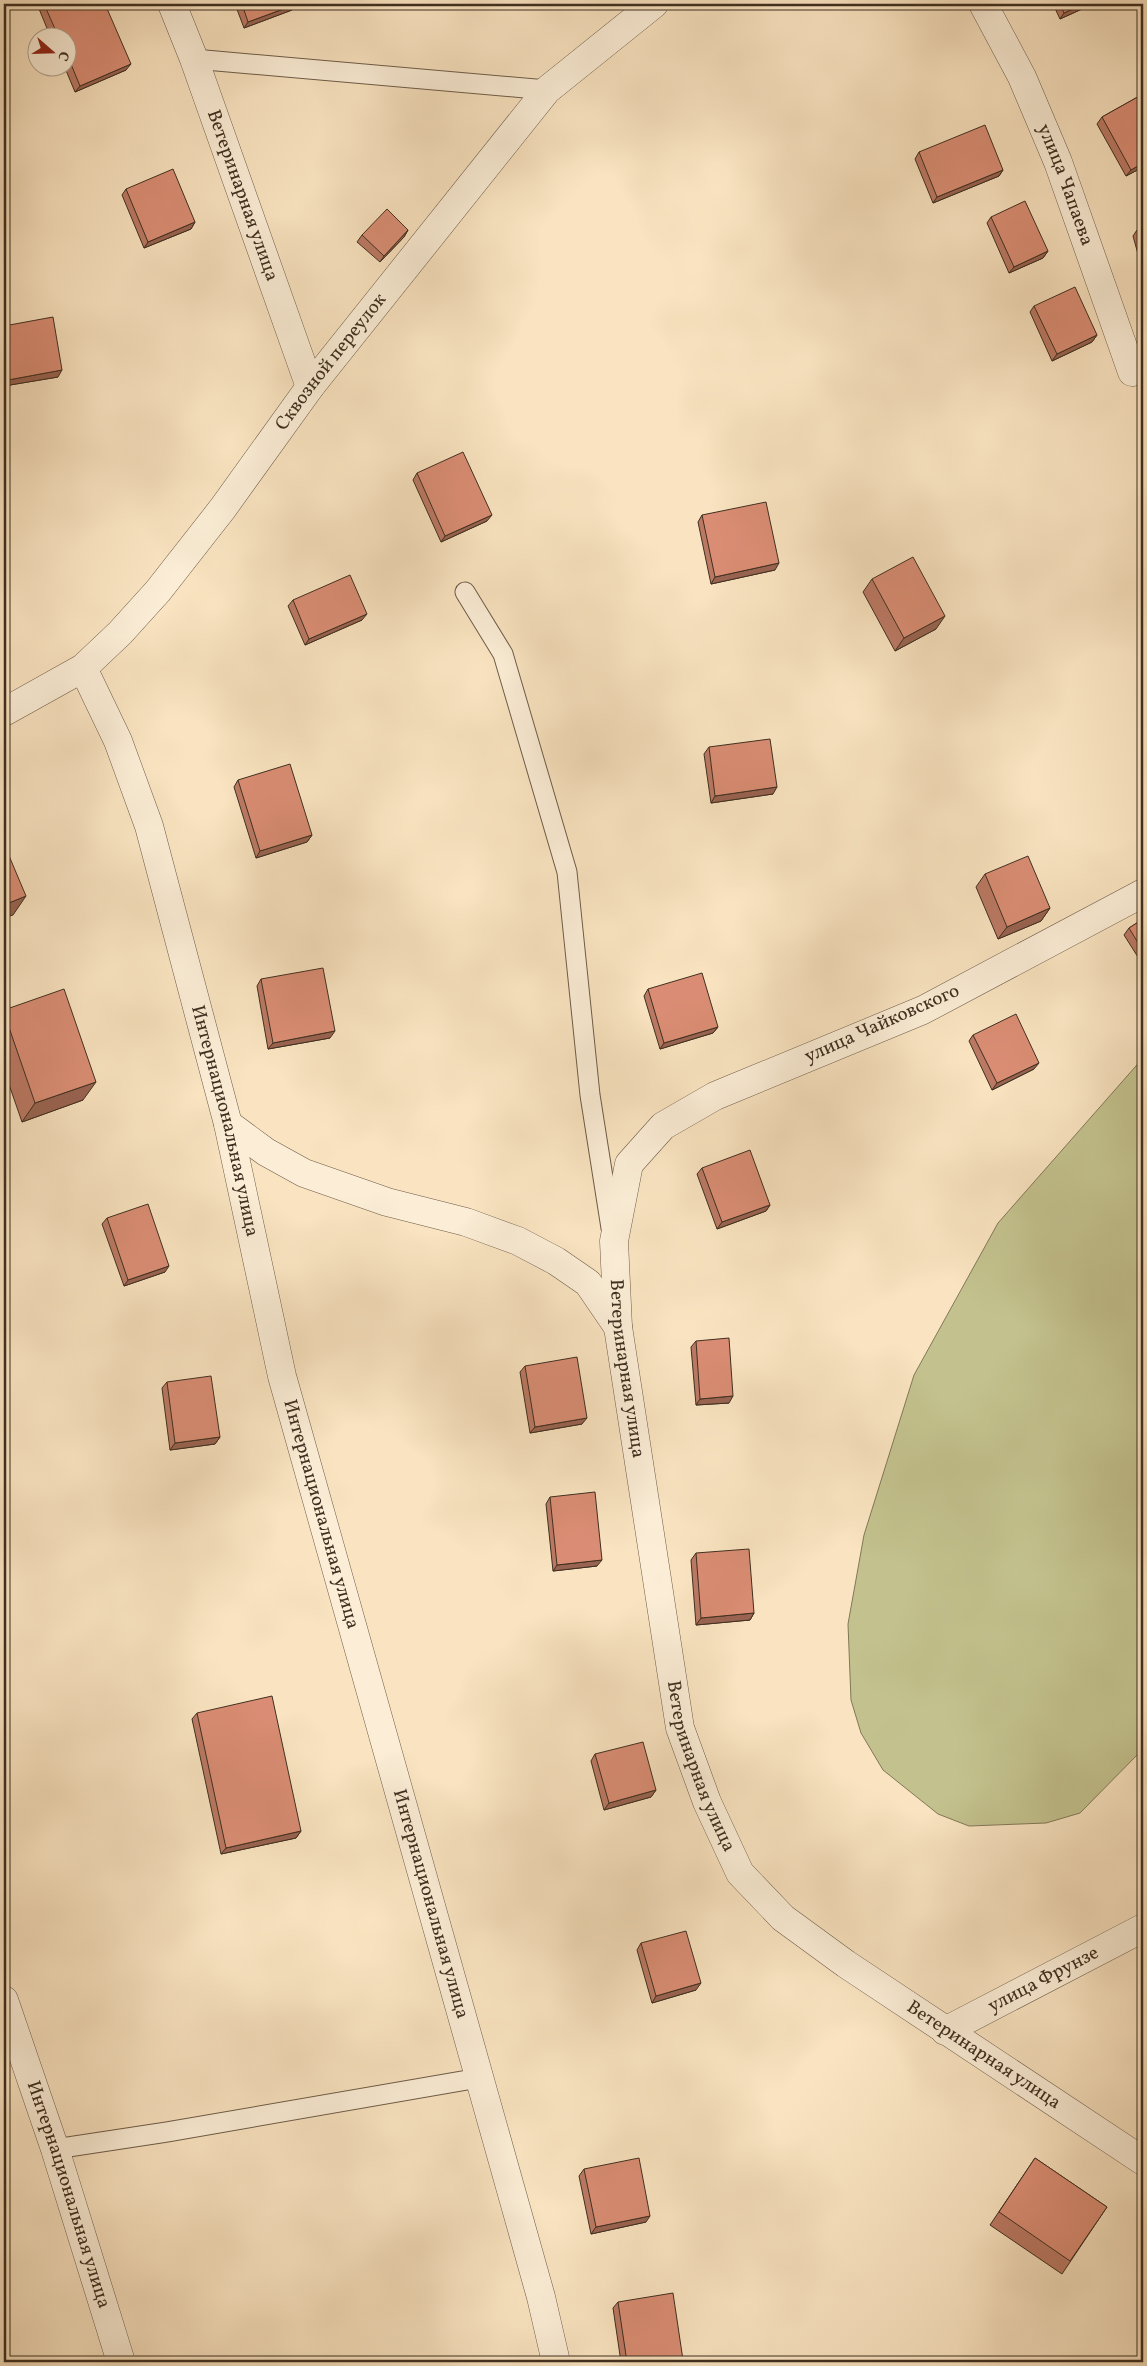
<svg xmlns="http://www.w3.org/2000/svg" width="1147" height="2366" viewBox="0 0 1147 2366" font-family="Vollkorn,serif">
	<rect width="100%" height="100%" fill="#f9e3c0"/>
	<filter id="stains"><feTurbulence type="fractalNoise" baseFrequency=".004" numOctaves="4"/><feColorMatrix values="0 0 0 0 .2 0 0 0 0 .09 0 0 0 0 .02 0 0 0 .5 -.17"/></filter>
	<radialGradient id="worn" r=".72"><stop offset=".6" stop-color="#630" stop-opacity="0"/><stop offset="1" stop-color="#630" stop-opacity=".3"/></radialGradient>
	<path fill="#c3c28e" stroke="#817857" d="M 1143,1058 L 1143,1749 L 1080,1813 L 1046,1823 L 969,1826 L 938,1814 L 883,1770 L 861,1733 L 851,1700 L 848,1624 L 864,1535 L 914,1375 L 998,1223 Z"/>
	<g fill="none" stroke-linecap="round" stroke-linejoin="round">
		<g stroke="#6e5c48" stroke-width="21">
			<path id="service" d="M 194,59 L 547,90
				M 465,592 L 503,654 L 567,872 L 590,1095 L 611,1228
				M 55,2149 L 167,2132 L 479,2078"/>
		</g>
		<g stroke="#6e5c48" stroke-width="29">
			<g id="minor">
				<path id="s1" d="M 172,4 L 194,59 L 310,387"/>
				<path id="s2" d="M 983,4 L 1022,77 L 1058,162 L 1132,372"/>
				<path id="s3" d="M 83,668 L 118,741 L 149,826 L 228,1124 L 282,1376 L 541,2297 L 556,2362"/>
				<path id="s4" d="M 4,712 L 83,668 L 120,633 L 158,591 L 223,508 L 310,387 L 547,90 L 654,4"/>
				<path id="s5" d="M 1143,893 L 923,1010 L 715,1096 L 663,1126 L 629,1164 L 614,1241 L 618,1327 L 680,1728 L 707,1802 L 740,1873 L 783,1918 L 846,1964 L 1143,2161"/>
				<path d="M 228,1124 L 266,1152 L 304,1173 L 387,1202 L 466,1222 L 518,1241 L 556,1261 L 588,1283 L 618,1327"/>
				<path id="s6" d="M 4,2000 L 55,2149 L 121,2362"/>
				<path id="s7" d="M 945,2031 L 1143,1928"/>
			</g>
		</g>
		<use href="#service" stroke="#fbedd6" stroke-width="19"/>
		<use href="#minor" stroke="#fbedd6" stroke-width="28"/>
	</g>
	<path fill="#bb7964" stroke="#3f2f20" d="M 37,4 L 105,4 L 126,70 L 75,92 L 65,68 L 68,68 L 68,38 L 51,38 Z
		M 235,4 L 297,4 L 292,10 L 244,28 Z
		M 1053,4 L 1093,4 L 1060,19 Z
		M 1143,94 L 1143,167 L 1126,176 L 1097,124 L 1102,117 Z
		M 919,152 L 1003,170 L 999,176 L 933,203 L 915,159 Z
		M 126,189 L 195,222 L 191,229 L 144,248 L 122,195 Z
		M 991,217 L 1048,251 L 1043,258 L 1009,273 L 987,223 Z
		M 1143,228 L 1143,272 L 1133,236 L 1137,230 Z
		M 408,230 L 404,237 L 380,262 L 357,242 L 362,235 Z
		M 1034,306 L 1097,335 L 1092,342 L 1052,361 L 1030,312 Z
		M 4,326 L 58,377 L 4,386 Z
		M 417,473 L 487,521 L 441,542 L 413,480 Z
		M 702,515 L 775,570 L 711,584 L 698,522 Z
		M 872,579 L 936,629 L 895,651 L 863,592 Z
		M 293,600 L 362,620 L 305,645 L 288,606 Z
		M 709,747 L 773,794 L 711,803 L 704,754 Z
		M 238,780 L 312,835 L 307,842 L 256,858 L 234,787 Z
		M 985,874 L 1050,908 L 1041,921 L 998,939 L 976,887 Z
		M 1143,919 L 1143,965 L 1124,935 L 1129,928 Z
		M 261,979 L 330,1038 L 268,1049 L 257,986 Z
		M 648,989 L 718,1027 L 713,1033 L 660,1049 L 644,996 Z
		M 4,1010 L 83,1100 L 22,1122 L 4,1070 Z
		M 973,1035 L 1034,1069 L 992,1090 L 969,1041 Z
		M 702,1168 L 770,1205 L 766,1211 L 717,1229 L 697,1174 Z
		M 107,1218 L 165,1272 L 124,1286 L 102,1224 Z
		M 696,1341 L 729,1403 L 696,1405 L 691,1347 Z
		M 525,1366 L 582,1424 L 530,1433 L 520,1372 Z
		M 167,1382 L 220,1437 L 215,1444 L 170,1450 L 162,1388 Z
		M 550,1497 L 597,1566 L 553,1571 L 546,1504 Z
		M 696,1553 L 754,1613 L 750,1620 L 696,1625 L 691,1560 Z
		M 197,1713 L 301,1831 L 296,1838 L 221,1854 L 192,1719 Z
		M 595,1754 L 656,1790 L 651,1797 L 604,1810 L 591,1761 Z
		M 641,1943 L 696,1990 L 652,2003 L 637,1950 Z
		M 1035,2158 L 1107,2207 L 1062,2274 L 990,2225 Z
		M 584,2169 L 646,2222 L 591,2234 L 579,2176 Z
		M 618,2302 L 682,2362 L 621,2362 L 613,2308 Z"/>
	<path fill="#996351" stroke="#3f2f20" d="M 297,4 L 292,10 L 244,28 L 248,22 Z
		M 1084,4 L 1093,4 L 1060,19 L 1064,13 Z
		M 131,64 L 126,70 L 75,92 L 80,86 Z
		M 1143,163 L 1143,167 L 1126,176 L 1131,170 Z
		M 1003,170 L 999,176 L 933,203 L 937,197 Z
		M 195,222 L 191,229 L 144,248 L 148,242 Z
		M 408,230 L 404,237 L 380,262 L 384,256 Z
		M 1048,251 L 1043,258 L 1009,273 L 1014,267 Z
		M 1097,335 L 1092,342 L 1052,361 L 1057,354 Z
		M 62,370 L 58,377 L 4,386 L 8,380 Z
		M 492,515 L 487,521 L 441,542 L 445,536 Z
		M 779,563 L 775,570 L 711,584 L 715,577 Z
		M 367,614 L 362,620 L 305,645 L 309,639 Z
		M 945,616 L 936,629 L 895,651 L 904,638 Z
		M 777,787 L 773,794 L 711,803 L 715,796 Z
		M 312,835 L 307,842 L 256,858 L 260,851 Z
		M 26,896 L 13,915 L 4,918 L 4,905 Z
		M 1050,908 L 1041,921 L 998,939 L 1007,927 Z
		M 718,1027 L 713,1033 L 660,1049 L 664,1043 Z
		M 335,1031 L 330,1038 L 268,1049 L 273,1043 Z
		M 1039,1063 L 1034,1069 L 992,1090 L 997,1083 Z
		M 96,1082 L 83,1100 L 22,1122 L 35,1103 Z
		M 770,1205 L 766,1211 L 717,1229 L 722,1222 Z
		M 169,1266 L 165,1272 L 124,1286 L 128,1280 Z
		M 733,1396 L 729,1403 L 696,1405 L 700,1399 Z
		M 587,1418 L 582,1424 L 530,1433 L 535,1427 Z
		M 220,1437 L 215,1444 L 170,1450 L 175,1443 Z
		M 602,1560 L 597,1566 L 553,1571 L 557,1565 Z
		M 754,1613 L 750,1620 L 696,1625 L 701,1618 Z
		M 656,1790 L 651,1797 L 604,1810 L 609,1803 Z
		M 301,1831 L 296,1838 L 221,1854 L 226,1848 Z
		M 701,1983 L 696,1990 L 652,2003 L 656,1996 Z
		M 650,2216 L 646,2222 L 591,2234 L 596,2227 Z"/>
	<path fill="#da8d74" stroke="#3f2f20" d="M 44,4 L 105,4 L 131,64 L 80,86 L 68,57 L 68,38 L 59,38 Z
		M 242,4 L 297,4 L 248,22 Z
		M 1060,4 L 1084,4 L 1064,13 Z
		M 1143,94 L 1143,163 L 1131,170 L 1102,117 Z
		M 985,125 L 1003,170 L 937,197 L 919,152 Z
		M 173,169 L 195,222 L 148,242 L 126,189 Z
		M 1025,201 L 1048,251 L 1014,267 L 991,217 Z
		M 387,209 L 408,230 L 384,256 L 362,235 Z
		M 1143,228 L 1143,250 L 1137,230 Z
		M 1075,287 L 1097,335 L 1057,354 L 1034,306 Z
		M 53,317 L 62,370 L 8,380 L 4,356 L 4,326 Z
		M 463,452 L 492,515 L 445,536 L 417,473 Z
		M 766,502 L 779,563 L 715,577 L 702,515 Z
		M 913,557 L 945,616 L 904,638 L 872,579 Z
		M 350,575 L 367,614 L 309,639 L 293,600 Z
		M 770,739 L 777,787 L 715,796 L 709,747 Z
		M 290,764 L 312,835 L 260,851 L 238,780 Z
		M 4,844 L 26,896 L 4,905 Z
		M 1028,856 L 1050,908 L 1007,927 L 985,874 Z
		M 1143,919 L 1143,951 L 1129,928 Z
		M 323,968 L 335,1031 L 273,1043 L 261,979 Z
		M 702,973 L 718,1027 L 664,1043 L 648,989 Z
		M 64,989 L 96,1082 L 35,1103 L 4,1013 L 4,1010 Z
		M 1016,1014 L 1039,1063 L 997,1083 L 973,1035 Z
		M 750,1150 L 770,1205 L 722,1222 L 702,1168 Z
		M 148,1204 L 169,1266 L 128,1280 L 107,1218 Z
		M 729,1338 L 733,1396 L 700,1399 L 696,1341 Z
		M 577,1357 L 587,1418 L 535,1427 L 525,1366 Z
		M 211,1376 L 220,1437 L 175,1443 L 167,1382 Z
		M 595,1492 L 602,1560 L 557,1565 L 550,1497 Z
		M 749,1549 L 754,1613 L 701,1618 L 696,1553 Z
		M 272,1696 L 301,1831 L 226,1848 L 197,1713 Z
		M 643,1742 L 656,1790 L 609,1803 L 595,1754 Z
		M 686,1931 L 701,1983 L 656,1996 L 641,1943 Z
		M 639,2158 L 650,2216 L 596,2227 L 584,2169 Z
		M 1035,2158 L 1107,2207 L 1070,2261 L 999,2212 Z
		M 673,2293 L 683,2360 L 672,2362 L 627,2362 L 618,2302 Z"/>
	<g text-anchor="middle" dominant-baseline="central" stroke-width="4" stroke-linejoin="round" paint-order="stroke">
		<g font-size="19" fill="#3f2f20" stroke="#fbedd6">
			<text stroke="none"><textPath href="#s2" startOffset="199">улица Чапаева</textPath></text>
			<text stroke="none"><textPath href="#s1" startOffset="204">Ветеринарная улица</textPath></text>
			<text stroke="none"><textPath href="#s4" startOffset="485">Сквозной переулок</textPath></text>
			<text transform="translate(882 1024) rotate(-24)">улица Чайковского</text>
			<text stroke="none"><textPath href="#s3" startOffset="476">Интернациональная улица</textPath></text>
			<text stroke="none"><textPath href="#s5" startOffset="792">Ветеринарная улица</textPath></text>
			<text stroke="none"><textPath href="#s3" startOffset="881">Интернациональная улица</textPath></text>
			<text stroke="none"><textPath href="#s5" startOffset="1198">Ветеринарная улица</textPath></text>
			<text stroke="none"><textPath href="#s3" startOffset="1286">Интернациональная улица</textPath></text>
			<text stroke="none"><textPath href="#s7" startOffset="111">улица Фрунзе</textPath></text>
			<text stroke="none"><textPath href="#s5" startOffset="1618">Ветеринарная улица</textPath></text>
			<text stroke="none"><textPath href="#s6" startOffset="205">Интернациональная улица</textPath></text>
		</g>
	</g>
	<rect width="1147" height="2366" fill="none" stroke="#f9e3c0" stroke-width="20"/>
	<rect x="5" y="5" width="1137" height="2356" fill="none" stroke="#3f2f20" stroke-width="2.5"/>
	<rect x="10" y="10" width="1127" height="2346" fill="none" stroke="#3f2f20"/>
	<g transform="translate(52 52) rotate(110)"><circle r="24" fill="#fbedd6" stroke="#b0a18d"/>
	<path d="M0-4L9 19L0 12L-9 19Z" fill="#8f2418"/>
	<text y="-8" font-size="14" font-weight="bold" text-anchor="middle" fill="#3f2f20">С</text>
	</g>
	<rect width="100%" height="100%" filter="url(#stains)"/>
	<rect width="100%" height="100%" fill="url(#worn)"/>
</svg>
